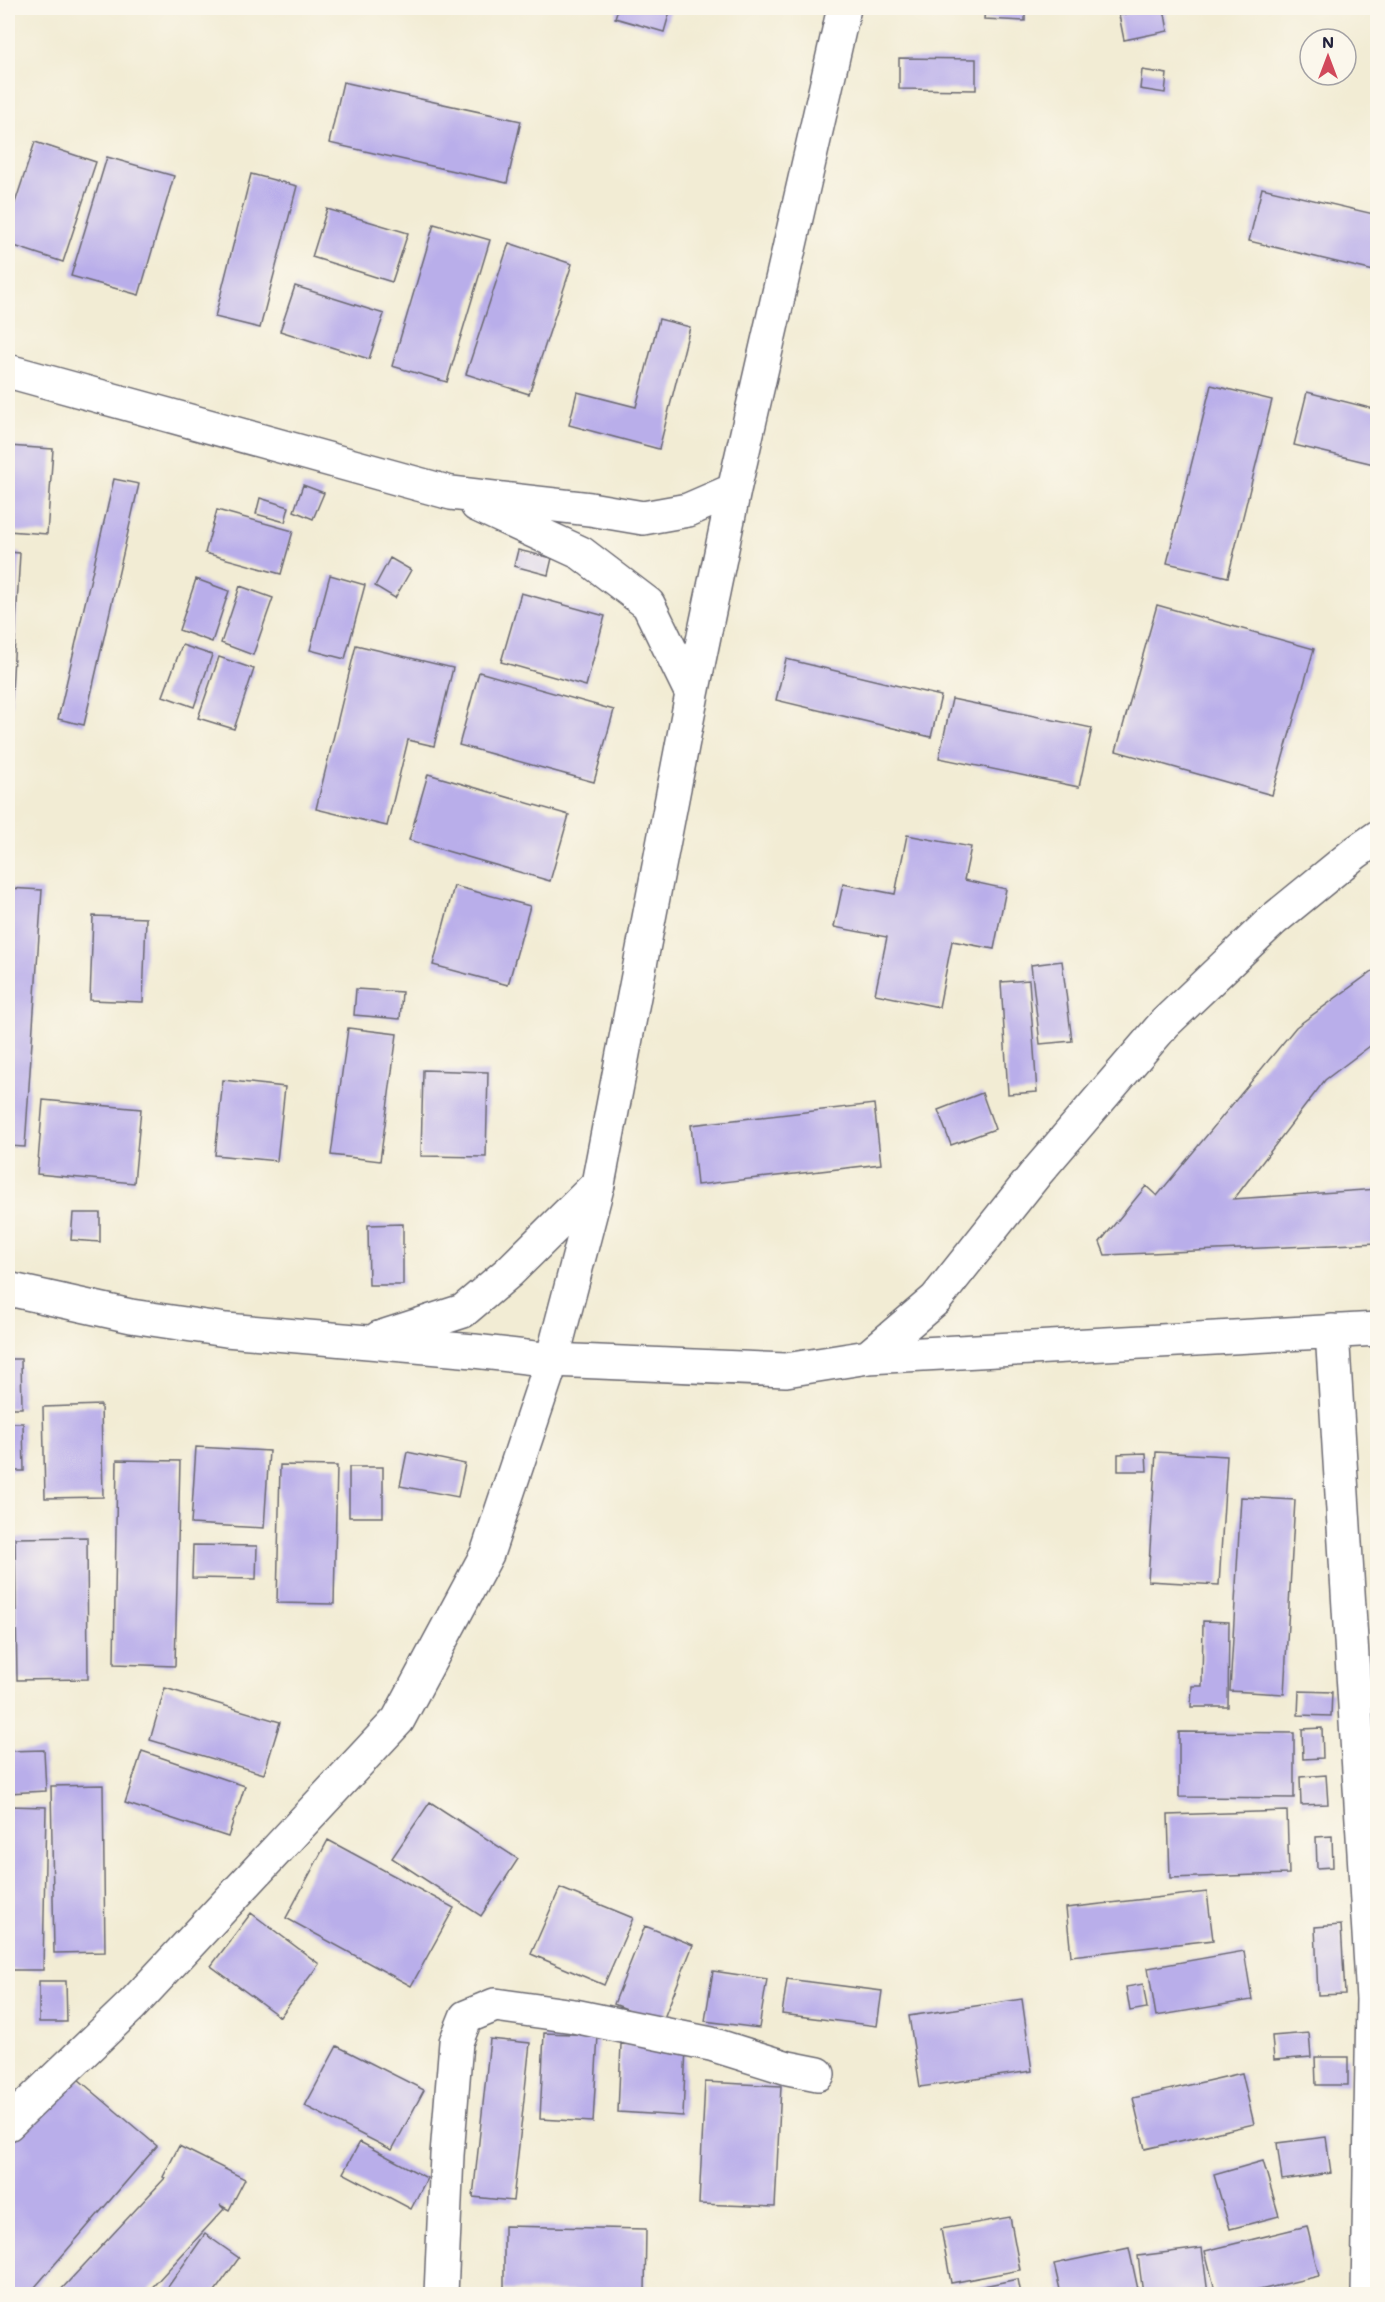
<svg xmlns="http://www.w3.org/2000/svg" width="1385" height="2302" viewBox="0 0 1385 2302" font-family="Mali,sans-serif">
	<rect width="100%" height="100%" fill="#fbf7ec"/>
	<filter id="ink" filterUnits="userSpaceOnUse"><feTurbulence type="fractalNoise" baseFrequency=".0167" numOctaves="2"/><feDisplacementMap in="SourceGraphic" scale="12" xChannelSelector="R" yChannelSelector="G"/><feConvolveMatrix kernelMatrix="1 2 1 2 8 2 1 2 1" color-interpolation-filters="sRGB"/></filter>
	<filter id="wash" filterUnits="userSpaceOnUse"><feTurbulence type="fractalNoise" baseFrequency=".008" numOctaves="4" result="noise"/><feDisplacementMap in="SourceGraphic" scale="24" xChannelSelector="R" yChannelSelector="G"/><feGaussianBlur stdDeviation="1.35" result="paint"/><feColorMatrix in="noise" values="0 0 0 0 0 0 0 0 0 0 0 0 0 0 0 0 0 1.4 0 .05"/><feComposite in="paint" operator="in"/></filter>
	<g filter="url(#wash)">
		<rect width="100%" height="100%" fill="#f2ecd4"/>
		<g id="blocks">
			<path fill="#b9aeea" d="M 618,8 L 671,8 L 664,32 L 615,18 Z
				M 985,8 L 1025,8 L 1025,21 L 984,19 Z
				M 1164,8 L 1168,31 L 1124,40 L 1119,15 Z
				M 899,58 L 976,59 L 976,90 L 899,89 Z
				M 1142,70 L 1167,74 L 1165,93 L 1140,89 Z
				M 343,82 L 521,121 L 507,183 L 329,143 Z
				M 35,142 L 96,162 L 63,262 L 8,244 L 8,224 Z
				M 107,157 L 174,176 L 139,295 L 71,276 Z
				M 251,174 L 297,186 L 260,328 L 215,317 Z
				M 1262,188 L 1378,215 L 1378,272 L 1249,241 Z
				M 327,209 L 408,233 L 392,282 L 312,257 Z
				M 434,224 L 490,240 L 447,382 L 392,366 Z
				M 509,243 L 572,264 L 529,394 L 466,374 Z
				M 295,286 L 384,314 L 369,359 L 280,331 Z
				M 659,319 L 690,327 L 659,449 L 569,425 L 577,392 L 636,407 Z
				M 1211,385 L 1272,400 L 1228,577 L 1167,563 Z
				M 1307,392 L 1378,410 L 1378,465 L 1294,445 Z
				M 8,446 L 53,449 L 47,534 L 8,531 Z
				M 114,479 L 139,484 L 84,725 L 58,719 Z
				M 303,485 L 324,493 L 313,519 L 294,511 Z
				M 260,498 L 289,507 L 285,522 L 256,514 Z
				M 217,510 L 293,531 L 281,574 L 205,553 Z
				M 518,550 L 552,558 L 548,575 L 514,566 Z
				M 8,552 L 20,553 L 9,743 L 8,743 Z
				M 390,558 L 411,570 L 395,598 L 375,586 Z
				M 330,575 L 365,585 L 345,659 L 310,650 Z
				M 196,579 L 229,591 L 212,642 L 179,630 Z
				M 240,586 L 273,598 L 253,655 L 221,643 Z
				M 521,593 L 605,616 L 586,686 L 501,662 Z
				M 1157,605 L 1314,649 L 1272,795 L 1116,751 Z
				M 182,645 L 212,655 L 194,707 L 163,696 Z
				M 356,645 L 453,668 L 434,746 L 408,740 L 387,826 L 316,809 Z
				M 219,657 L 254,669 L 234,729 L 198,718 Z
				M 786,659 L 941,696 L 931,737 L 776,700 Z
				M 479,672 L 614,710 L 594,782 L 459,745 Z
				M 952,699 L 1092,728 L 1079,787 L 939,758 Z
				M 428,774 L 569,815 L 550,881 L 409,840 Z
				M 907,835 L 971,847 L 964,880 L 1006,889 L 994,949 L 952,941 L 939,1007 L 875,994 L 887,937 L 834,927 L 843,884 L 895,894 Z
				M 454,886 L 530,906 L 508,985 L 433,965 Z
				M 8,888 L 42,890 L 25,1147 L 8,1146 Z
				M 93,916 L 146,918 L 143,1002 L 90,1000 Z
				M 1062,961 L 1072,1041 L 1040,1044 L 1031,965 Z
				M 1378,967 L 1378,1040 L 1325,1080 L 1234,1199 L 1378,1189 L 1378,1243 L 1105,1255 L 1100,1242 L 1146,1186 L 1157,1196 L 1296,1027 Z
				M 1029,980 L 1037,1092 L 1008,1094 L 1001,982 Z
				M 356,989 L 402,992 L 400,1019 L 354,1015 Z
				M 348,1028 L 397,1034 L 380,1161 L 331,1155 Z
				M 423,1070 L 488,1072 L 486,1157 L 421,1156 Z
				M 223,1080 L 285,1087 L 277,1161 L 215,1155 Z
				M 982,1093 L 995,1129 L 951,1145 L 938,1110 Z
				M 43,1100 L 141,1109 L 134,1183 L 37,1174 Z
				M 874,1104 L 881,1164 L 697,1185 L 691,1125 Z
				M 73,1213 L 100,1213 L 100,1242 L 71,1240 Z
				M 403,1224 L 403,1285 L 369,1285 L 368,1225 Z
				M 8,1359 L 21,1359 L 22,1408 L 8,1408 Z
				M 101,1405 L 103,1497 L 45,1498 L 43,1407 Z
				M 8,1423 L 23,1423 L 24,1471 L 8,1471 Z
				M 196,1447 L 269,1451 L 264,1528 L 191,1524 Z
				M 407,1452 L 465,1464 L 458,1497 L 400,1486 Z
				M 1156,1452 L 1227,1456 L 1219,1585 L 1148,1581 Z
				M 1146,1453 L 1147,1471 L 1118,1471 L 1118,1454 Z
				M 117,1460 L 180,1461 L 175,1666 L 114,1664 Z
				M 280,1465 L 337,1466 L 334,1604 L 277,1603 Z
				M 349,1467 L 383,1467 L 383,1517 L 349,1517 Z
				M 1241,1497 L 1295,1500 L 1284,1694 L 1230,1691 Z
				M 87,1537 L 88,1679 L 17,1680 L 15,1538 Z
				M 193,1545 L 257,1546 L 256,1579 L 192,1578 Z
				M 1203,1621 L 1229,1622 L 1228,1707 L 1191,1707 L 1192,1686 L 1202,1686 Z
				M 165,1688 L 280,1722 L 264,1774 L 150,1740 Z
				M 1299,1691 L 1332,1692 L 1331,1716 L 1298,1715 Z
				M 1322,1728 L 1323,1758 L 1303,1759 L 1302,1729 Z
				M 1179,1732 L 1294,1733 L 1294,1798 L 1179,1797 Z
				M 44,1750 L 46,1791 L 8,1793 L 8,1751 Z
				M 142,1751 L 245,1786 L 228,1837 L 125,1803 Z
				M 1326,1775 L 1328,1804 L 1301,1805 L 1300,1777 Z
				M 103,1785 L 105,1952 L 54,1953 L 51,1786 Z
				M 430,1802 L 518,1859 L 481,1916 L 392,1858 Z
				M 8,1806 L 46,1807 L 43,1970 L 8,1970 Z
				M 1287,1811 L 1289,1874 L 1170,1878 L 1168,1815 Z
				M 1332,1836 L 1333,1867 L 1317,1868 L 1316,1837 Z
				M 328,1840 L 454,1908 L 411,1986 L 286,1918 Z
				M 560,1888 L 633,1918 L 604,1985 L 531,1954 Z
				M 1207,1892 L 1213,1940 L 1071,1956 L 1066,1908 Z
				M 251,1913 L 319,1964 L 280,2017 L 211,1966 Z
				M 1341,1925 L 1345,1994 L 1318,1995 L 1315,1927 Z
				M 645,1926 L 693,1945 L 662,2023 L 614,2004 Z
				M 1244,1951 L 1252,2000 L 1156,2016 L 1148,1968 Z
				M 713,1971 L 767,1979 L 759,2028 L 705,2021 Z
				M 787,1979 L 882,1991 L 877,2026 L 782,2014 Z
				M 39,1981 L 66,1981 L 67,2022 L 39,2022 Z
				M 1143,1984 L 1147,2008 L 1130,2011 L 1126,1987 Z
				M 1022,1999 L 1032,2071 L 920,2087 L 909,2016 Z
				M 544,2033 L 598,2035 L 593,2122 L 540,2119 Z
				M 1309,2033 L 1311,2057 L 1274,2060 L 1272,2036 Z
				M 490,2039 L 530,2043 L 513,2201 L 473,2197 Z
				M 621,2044 L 686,2046 L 683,2116 L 618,2112 Z
				M 337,2046 L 424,2090 L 392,2150 L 305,2106 Z
				M 1315,2057 L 1348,2057 L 1348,2085 L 1316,2085 Z
				M 58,2062 L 157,2146 L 29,2294 L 9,2294 L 8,2121 Z
				M 1242,2073 L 1254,2124 L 1145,2149 L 1133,2098 Z
				M 705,2082 L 781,2086 L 775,2207 L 699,2204 Z
				M 1326,2137 L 1331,2173 L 1282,2180 L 1277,2143 Z
				M 360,2142 L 427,2178 L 411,2209 L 343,2173 Z
				M 179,2146 L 245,2179 L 229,2210 L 220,2205 L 224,2209 L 146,2294 L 57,2294 L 165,2178 L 163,2177 Z
				M 1263,2161 L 1279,2216 L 1230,2229 L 1214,2175 Z
				M 1010,2217 L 1020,2270 L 951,2283 L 941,2229 Z
				M 504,2226 L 646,2229 L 645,2293 L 504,2290 Z
				M 1307,2226 L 1319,2276 L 1243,2294 L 1216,2294 L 1205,2251 Z
				M 205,2234 L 239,2258 L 213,2294 L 163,2294 Z
				M 1129,2248 L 1139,2294 L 1061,2294 L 1054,2264 Z
				M 1202,2248 L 1208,2294 L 1143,2294 L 1138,2256 Z
				M 1018,2279 L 1021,2294 L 949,2294 L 949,2293 Z"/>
		</g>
	</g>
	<g filter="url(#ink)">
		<use href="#blocks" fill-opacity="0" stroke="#6b6971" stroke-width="1.5"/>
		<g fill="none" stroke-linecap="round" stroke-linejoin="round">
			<g stroke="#6b6971" stroke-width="36">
				<path id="minor" d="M 8,371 L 451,493 L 590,509 L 643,518 L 688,510 L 734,490
					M 477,505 L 581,553 L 648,604 L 692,694
					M 1332,1331 L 1373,1999 L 1368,2294
					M 868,1357 L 1378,1329
					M 8,2124 L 132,2005 L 398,1720 L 487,1554 L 552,1360 L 598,1184 L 692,694 L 734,490 L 844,8
					M 441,2294 L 447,2155 L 456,2042 L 466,2017 L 495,2005 L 574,2016 L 711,2044 L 788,2068 L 818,2074"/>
			</g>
			<g stroke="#6b6971" stroke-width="36">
				<path id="major" d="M 8,1289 L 131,1316 L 226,1330 L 474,1351 L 552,1360 L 786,1370 L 868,1357 L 936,1299 L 1037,1172 L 1165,1023 L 1273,920 L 1355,853 L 1378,837
					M 379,1338 L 463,1311 L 509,1272 L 598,1184"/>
			</g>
			<use href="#minor" stroke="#fff" stroke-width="33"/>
			<use href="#major" stroke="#fff" stroke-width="33"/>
		</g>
	</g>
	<rect width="1385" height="2302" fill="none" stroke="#fbf7ec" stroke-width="30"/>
	<g transform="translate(1328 57)"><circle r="28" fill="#fbf7ec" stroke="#a4a2a5" stroke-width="1.5"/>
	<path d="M0-4.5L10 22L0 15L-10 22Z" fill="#d1495b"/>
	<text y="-9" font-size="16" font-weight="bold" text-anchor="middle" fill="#22223b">N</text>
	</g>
</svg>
